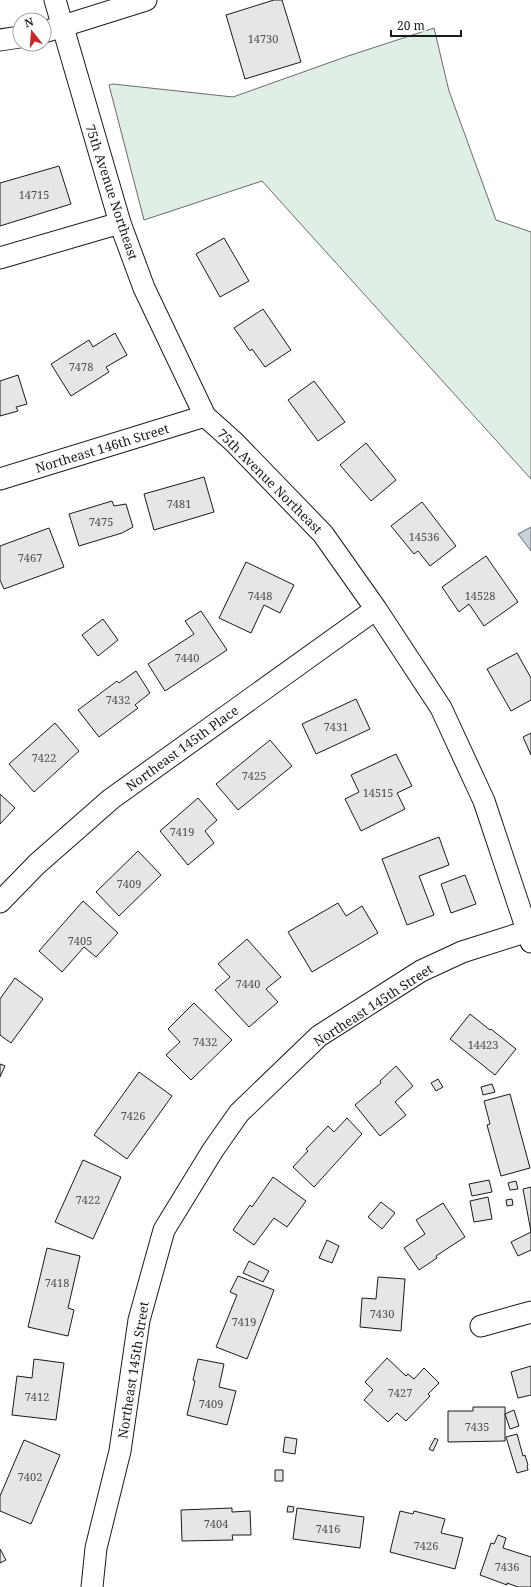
<svg xmlns="http://www.w3.org/2000/svg" width="531" height="1587" viewBox="0 0 531 1587" font-family="'Noto Serif',serif">
	<rect width="100%" height="100%" fill="#fff"/>
	<path fill="#e0efe3" stroke="#6a6a6a" d="M 434,28 L 449,91 L 496,220 L 531,232 L 531,479 L 262,181 L 144,220 L 109,85 L 113,84 L 233,97 L 348,56 Z"/>
	<path fill="#c6d2dc" stroke="#6a6a6a" d="M 531,527 L 531,551 L 518,534 Z"/>
	<path fill="#e6e6e6" stroke="#1a1a1a" d="M 274,0 L 282,0 L 301,62 L 245,79 L 226,15 Z
		M 59,166 L 71,204 L 0,226 L 0,183 Z
		M 224,238 L 249,281 L 220,297 L 196,254 Z
		M 263,309 L 291,350 L 265,367 L 252,349 L 250,351 L 234,328 Z
		M 115,333 L 127,355 L 106,367 L 109,372 L 71,396 L 51,364 L 89,340 L 93,347 Z
		M 18,375 L 27,404 L 16,407 L 18,411 L 0,416 L 0,381 Z
		M 314,381 L 345,422 L 318,441 L 288,400 Z
		M 366,443 L 396,480 L 371,501 L 340,465 Z
		M 204,477 L 214,512 L 154,530 L 144,494 Z
		M 112,501 L 114,506 L 126,504 L 133,527 L 122,533 L 79,546 L 69,514 Z
		M 422,502 L 456,546 L 430,566 L 418,551 L 414,554 L 391,526 Z
		M 49,528 L 64,567 L 4,589 L 0,580 L 0,546 Z
		M 486,556 L 518,602 L 484,626 L 469,604 L 459,612 L 442,587 Z
		M 246,562 L 294,585 L 280,613 L 264,605 L 251,633 L 219,618 Z
		M 201,611 L 227,650 L 165,691 L 148,664 L 194,634 L 185,621 Z
		M 103,619 L 118,640 L 98,656 L 82,635 Z
		M 517,653 L 531,678 L 531,700 L 511,711 L 487,669 Z
		M 136,671 L 150,693 L 135,705 L 138,708 L 99,737 L 78,710 L 117,681 L 119,683 Z
		M 356,699 L 370,729 L 316,754 L 302,724 Z
		M 55,723 L 79,751 L 34,792 L 9,764 Z
		M 531,733 L 531,755 L 523,737 Z
		M 270,740 L 292,766 L 238,810 L 216,784 Z
		M 396,754 L 412,786 L 397,793 L 405,809 L 361,831 L 345,799 L 359,792 L 351,775 Z
		M 0,794 L 15,808 L 0,824 Z
		M 198,798 L 217,820 L 205,831 L 214,843 L 188,865 L 160,831 Z
		M 439,837 L 449,865 L 419,876 L 434,915 L 407,925 L 382,859 Z
		M 138,851 L 161,875 L 119,916 L 96,892 Z
		M 465,875 L 476,904 L 451,913 L 441,884 Z
		M 83,901 L 118,933 L 96,957 L 84,947 L 62,972 L 39,951 Z
		M 338,903 L 346,916 L 362,906 L 378,933 L 312,972 L 288,932 Z
		M 247,939 L 281,977 L 266,989 L 278,1002 L 249,1027 L 215,990 L 230,977 L 218,964 Z
		M 15,978 L 43,999 L 11,1043 L 0,1035 L 0,999 Z
		M 194,1003 L 232,1040 L 191,1080 L 166,1055 L 180,1042 L 168,1029 Z
		M 470,1014 L 490,1030 L 491,1029 L 516,1049 L 495,1075 L 450,1039 Z
		M 0,1064 L 5,1066 L 0,1077 Z
		M 396,1066 L 413,1086 L 395,1102 L 406,1115 L 380,1136 L 355,1105 L 381,1083 L 380,1081 Z
		M 139,1072 L 172,1096 L 127,1159 L 94,1135 Z
		M 438,1079 L 443,1087 L 436,1091 L 431,1083 Z
		M 492,1084 L 495,1092 L 483,1095 L 481,1087 Z
		M 510,1094 L 530,1168 L 501,1176 L 487,1125 L 490,1124 L 484,1101 Z
		M 347,1118 L 362,1134 L 314,1187 L 293,1167 L 308,1151 L 306,1149 L 328,1126 L 334,1132 Z
		M 83,1160 L 121,1177 L 93,1239 L 55,1222 Z
		M 273,1177 L 306,1201 L 287,1227 L 274,1218 L 254,1245 L 233,1230 L 250,1205 L 252,1207 Z
		M 489,1180 L 492,1192 L 472,1196 L 469,1184 Z
		M 516,1181 L 518,1189 L 510,1190 L 508,1183 Z
		M 531,1187 L 531,1250 L 518,1256 L 511,1242 L 531,1232 L 523,1189 Z
		M 488,1197 L 492,1219 L 474,1222 L 470,1201 Z
		M 512,1199 L 513,1205 L 507,1206 L 506,1200 Z
		M 381,1202 L 395,1213 L 382,1229 L 368,1217 Z
		M 443,1203 L 465,1237 L 436,1256 L 437,1258 L 419,1270 L 404,1248 L 425,1234 L 416,1220 Z
		M 327,1240 L 339,1246 L 332,1263 L 319,1258 Z
		M 47,1248 L 80,1256 L 68,1308 L 74,1310 L 68,1336 L 28,1327 Z
		M 249,1261 L 269,1271 L 263,1282 L 243,1273 Z
		M 238,1276 L 274,1290 L 247,1359 L 216,1347 L 237,1295 L 230,1292 Z
		M 378,1277 L 405,1279 L 401,1331 L 360,1327 L 362,1298 L 376,1299 Z
		M 387,1358 L 406,1376 L 408,1374 L 414,1379 L 424,1368 L 439,1383 L 428,1394 L 430,1396 L 406,1421 L 397,1413 L 388,1422 L 364,1400 L 373,1390 L 365,1382 Z
		M 34,1359 L 64,1363 L 56,1420 L 12,1415 L 17,1376 L 32,1378 Z
		M 198,1359 L 224,1364 L 219,1387 L 236,1391 L 227,1425 L 187,1415 L 195,1381 L 193,1380 Z
		M 531,1366 L 531,1395 L 518,1398 L 511,1372 Z
		M 473,1407 L 505,1407 L 505,1441 L 448,1442 L 448,1411 L 473,1411 Z
		M 514,1410 L 519,1426 L 510,1429 L 505,1414 Z
		M 517,1434 L 523,1456 L 525,1455 L 528,1465 L 527,1466 L 528,1470 L 517,1473 L 506,1437 Z
		M 285,1437 L 297,1439 L 295,1454 L 283,1452 Z
		M 435,1438 L 438,1440 L 433,1451 L 429,1449 Z
		M 24,1440 L 60,1455 L 31,1524 L 0,1511 L 0,1496 Z
		M 275,1470 L 283,1470 L 283,1481 L 275,1481 Z
		M 288,1506 L 294,1507 L 293,1512 L 287,1512 Z
		M 232,1508 L 232,1512 L 250,1511 L 251,1535 L 232,1535 L 233,1540 L 182,1541 L 181,1510 Z
		M 297,1508 L 364,1517 L 360,1548 L 293,1539 Z
		M 400,1511 L 413,1514 L 414,1511 L 445,1519 L 441,1533 L 463,1538 L 455,1569 L 390,1552 Z
		M 498,1535 L 506,1538 L 503,1548 L 531,1557 L 531,1587 L 518,1587 L 507,1583 L 507,1585 L 480,1575 L 491,1543 L 494,1544 Z
		M 0,1549 L 6,1560 L 0,1563 Z"/>
	<g fill="none" stroke-linecap="round" stroke-linejoin="round">
		<g stroke="#1a1a1a" stroke-width="23">
			<path id="street" d="M 55,0 L 120,223 L 144,288 L 205,416 L 234,442 L 323,534 L 376,609 L 441,708 L 484,801 L 531,942
				M 44,32 L 146,0
				M 0,40 L 20,37
				M 0,258 L 120,223
				M 0,479 L 205,416
				M 0,902 L 37,864 L 111,799 L 376,609
				M 481,1326 L 531,1312
				M 92,1587 L 96,1548 L 120,1451 L 139,1320 L 164,1230 L 213,1150 L 239,1113 L 319,1036 L 421,971 L 462,952 L 528,931"/>
		</g>
		<use href="#street" stroke="#fff" stroke-width="21"/>
	</g>
	<g text-anchor="middle" dominant-baseline="central" stroke-width="3" stroke-linejoin="round" paint-order="stroke">
		<g font-size="11" fill="#4d4d4d">
			<text x="263" y="38">14730</text>
			<text x="34" y="194">14715</text>
			<text x="81" y="366">7478</text>
			<text x="179" y="503">7481</text>
			<text x="101" y="521">7475</text>
			<text x="424" y="536">14536</text>
			<text x="30" y="557">7467</text>
			<text x="260" y="595">7448</text>
			<text x="480" y="595">14528</text>
			<text x="187" y="657">7440</text>
			<text x="118" y="699">7432</text>
			<text x="336" y="726">7431</text>
			<text x="44" y="757">7422</text>
			<text x="254" y="775">7425</text>
			<text x="378" y="792">14515</text>
			<text x="182" y="831">7419</text>
			<text x="129" y="883">7409</text>
			<text x="80" y="940">7405</text>
			<text x="248" y="983">7440</text>
			<text x="205" y="1041">7432</text>
			<text x="483" y="1044">14423</text>
			<text x="133" y="1115">7426</text>
			<text x="88" y="1199">7422</text>
			<text x="57" y="1282">7418</text>
			<text x="382" y="1313">7430</text>
			<text x="244" y="1321">7419</text>
			<text x="400" y="1392">7427</text>
			<text x="37" y="1396">7412</text>
			<text x="211" y="1403">7409</text>
			<text x="477" y="1426">7435</text>
			<text x="30" y="1476">7402</text>
			<text x="216" y="1523">7404</text>
			<text x="328" y="1528">7416</text>
			<text x="426" y="1545">7426</text>
			<text x="507" y="1566">7436</text>
		</g>
		<g font-size="13" fill="#1a1a1a" stroke="#fff">
			<text transform="translate(112 192) rotate(72)">75th Avenue Northeast</text>
			<text transform="translate(102 448) rotate(-17)">Northeast 146th Street</text>
			<text transform="translate(270 481) rotate(45)">75th Avenue Northeast</text>
			<text transform="translate(182 748) rotate(-36)">Northeast 145th Place</text>
			<text transform="translate(373 1005) rotate(-33)">Northeast 145th Street</text>
			<text transform="translate(133 1370) rotate(-81)">Northeast 145th Street</text>
		</g>
	</g>
	<g transform="translate(32 32) rotate(343)"><circle r="19" fill="#ffffff" stroke="#a3a3a3"/>
	<path d="M0-3L7 15L0 10L-7 15Z" fill="#c62828"/>
	<text y="-6" font-size="11" font-weight="bold" text-anchor="middle" fill="#1a1a1a">N</text>
	</g>
	<path d="M391 30v6h70v-6" fill="none" stroke="#1a1a1a" stroke-width="2"/>
	<text x="397" y="30" font-size="12" fill="#1a1a1a" stroke="#ffffff" stroke-width="3" paint-order="stroke">20 m</text>
</svg>
